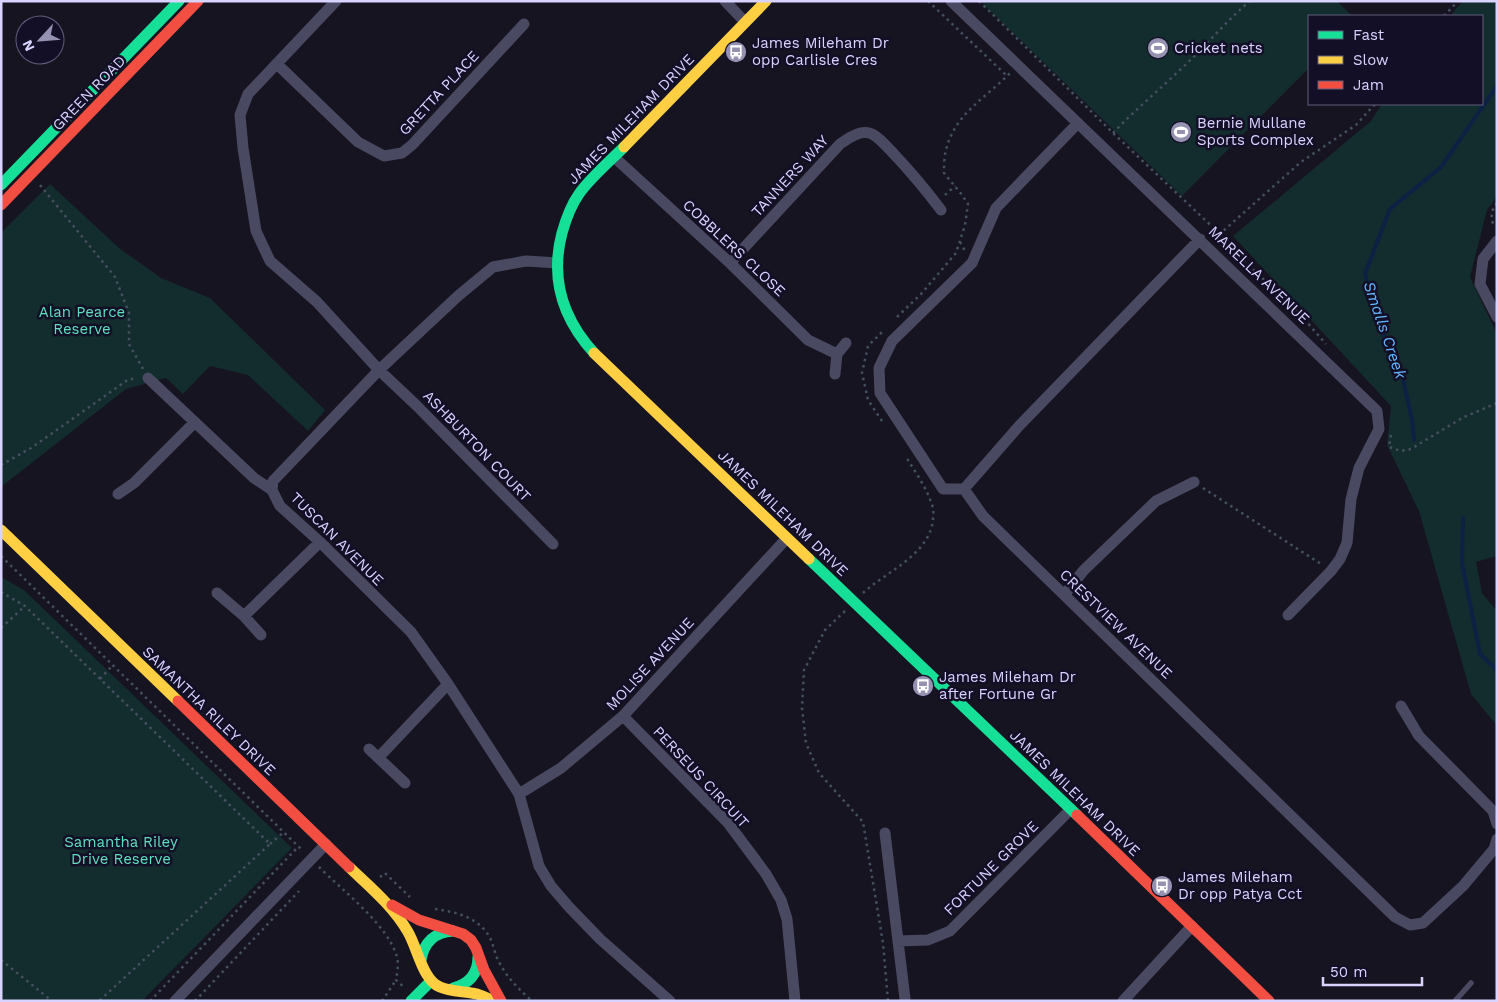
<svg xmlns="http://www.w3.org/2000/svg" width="1498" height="1002" viewBox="0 0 1498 1002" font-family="'Work Sans',sans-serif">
	<rect width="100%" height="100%" fill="#161421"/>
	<path fill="#132c2d" d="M 980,1 L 1337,1 L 1352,16 L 1309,16 L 1309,68 L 1182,196 Z
		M 1463,1 L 1497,1 L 1497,196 L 1487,210 L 1470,277 L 1497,334 L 1497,556 L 1476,562 L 1482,593 L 1497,611 L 1497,726 L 1471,694 L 1419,511 L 1387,445 L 1391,406 L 1233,236 L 1371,121 L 1382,104 L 1482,104 L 1482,16 L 1450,16 Z
		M 50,184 L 119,248 L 161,278 L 210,298 L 325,410 L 308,431 L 248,375 L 210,366 L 183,394 L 166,378 L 126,389 L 1,487 L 1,233 Z
		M 1,577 L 24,590 L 292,848 L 142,1001 L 1,1001 Z"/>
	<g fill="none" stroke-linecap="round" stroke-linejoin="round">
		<path stroke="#0d2144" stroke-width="4" d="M 1414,440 L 1412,420 L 1401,370 L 1381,330 L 1365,274 L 1390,209 L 1441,167 L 1497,86
			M 1463,518 L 1462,563 L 1480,654 L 1497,670"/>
		<path stroke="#44505f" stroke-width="2.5" stroke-dasharray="2.5 4" stroke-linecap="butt" d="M 928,1 L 1007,76
			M 979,1 L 1113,133 L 1220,234 L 1243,260 L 1298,312 L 1326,344
			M 1444,16 L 1458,1
			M 1113,133 C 1134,111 1158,91 1181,69 C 1205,47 1225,22 1250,1
			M 40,185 L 115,277 L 129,313 L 129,344 L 143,369
			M 945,195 L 955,186
			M 1497,203 C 1491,211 1491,215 1493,224 L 1497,225
			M 1214,239 L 1301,162 L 1356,125 L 1375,104
			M 960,242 L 965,251
			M 897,317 L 921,294 L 956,253 L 965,225 L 968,204 L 962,195 L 944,173 C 944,166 944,157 946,150 C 955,113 986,98 1010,73
			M 882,421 L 868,400 L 862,373 L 868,346 L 883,331
			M 1391,435 L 1389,447 L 1401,451 L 1411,449 L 1462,418 L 1497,403
			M 1,465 L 31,448 L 129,379 L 136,379
			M 1203,488 L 1321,564
			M 1,556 L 303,851
			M 1,592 L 25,606 L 270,844 L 99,1001
			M 863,593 C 887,571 929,555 933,520 C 933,516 934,512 933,508 C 928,490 916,473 906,457
			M 845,611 L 825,630 L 804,670 L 802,708 L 806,743 L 819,773 L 863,822 L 883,943 L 888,1001
			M 1,628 L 25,606
			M 100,679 L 112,666
			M 270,844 L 284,832
			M 319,867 C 343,891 388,925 397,957 C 399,965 397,973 396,980 L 405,988
			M 380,877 L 385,873 L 410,897
			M 435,909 C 457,912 481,918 491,940 C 494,947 495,955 499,962 C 507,978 519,989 532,1001
			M 1,960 L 52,1001
			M 150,1001 L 298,847
			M 195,1001 L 299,891
			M 382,1001 L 396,980"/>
		<path stroke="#4a4962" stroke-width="5.5" d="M 1455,1001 L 1471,983"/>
		<path stroke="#4a4962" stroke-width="11" d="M 336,1 L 248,94 L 240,115 L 243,148 L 256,231 L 270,261 L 317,302 L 379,370 L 416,405 L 553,544
			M 725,1 L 745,22
			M 951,1 L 1377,411 L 1379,429 L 1359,468 L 1351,499 L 1347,543 L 1340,559 L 1331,571 L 1288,615
			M 278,65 L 358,142 L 384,156 L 402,153 L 412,145 L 524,24
			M 614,157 L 730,263 L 808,340 L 837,354
			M 1200,239 L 1019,426 L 964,489 L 983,516 L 1395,917 L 1410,925 L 1423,923 L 1463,886 L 1494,849 L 1497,839
			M 1497,241 L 1483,259 L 1480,284 L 1497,317
			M 558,263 L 526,261 L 493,267 L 458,296 L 379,370 L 273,481 L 272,490 L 280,506 L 320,542 L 411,632 L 448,684 L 519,794 L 539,866 L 551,886 L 569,907 L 600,939 L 670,1001
			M 730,263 L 840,144 C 849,138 861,129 872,134 C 880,138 887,147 893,153 C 910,171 926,190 941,210
			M 835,374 L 837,354 L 846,343
			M 148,378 L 254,478 L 272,490
			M 964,489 L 943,489 L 880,393 L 879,368 L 892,341 L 972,263 L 996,208 L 1078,123
			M 118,494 L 134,483 L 195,422
			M 217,593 L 244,616 L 261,635
			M 1065,594 L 1084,570 L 1156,501 L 1194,482
			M 244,616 L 320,542
			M 1401,706 L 1419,736 L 1493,811 L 1497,824
			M 623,716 L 728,823 L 766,874 L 781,900 L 787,919 L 795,1001
			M 369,749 L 405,783
			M 379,757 L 448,684
			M 519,794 L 561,768 L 623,716 L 787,538
			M 885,833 L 905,999
			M 898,941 L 928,940 L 950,931 L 1071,809
			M 175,1001 L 326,844
			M 1123,1001 L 1192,926"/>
		<path stroke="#16e098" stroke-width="11" d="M 1,185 L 179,1
			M 594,353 C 562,318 550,279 562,233 C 566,219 571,205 579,194 C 589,179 611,160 624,147
			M 809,559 L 1077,815
			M 421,960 C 424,942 435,932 453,931
			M 453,988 C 469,984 478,974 478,957
			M 411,1001 L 431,981"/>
		<path stroke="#ffcf43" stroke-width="11" d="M 624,147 L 766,1
			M 594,353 L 809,559
			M 1,530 L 178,701
			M 349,867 C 370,887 393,906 408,932 C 417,947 423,981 440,987 C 451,992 465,991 477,994 C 483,996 489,999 495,1001"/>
		<path stroke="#f24e42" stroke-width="11" d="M 1,205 L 198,1
			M 178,701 L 349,867
			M 1077,815 L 1269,1001
			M 392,905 L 419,920 L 463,934 L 471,940 L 476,948 L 484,970 L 501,1001"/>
	</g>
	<defs>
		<g id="stadium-disc" transform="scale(1.125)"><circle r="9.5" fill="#9591b1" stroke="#130f26"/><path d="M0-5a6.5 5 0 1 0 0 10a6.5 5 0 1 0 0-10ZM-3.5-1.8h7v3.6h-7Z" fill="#fff"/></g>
		<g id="bus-disc" transform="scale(1.125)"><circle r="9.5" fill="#9591b1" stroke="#130f26"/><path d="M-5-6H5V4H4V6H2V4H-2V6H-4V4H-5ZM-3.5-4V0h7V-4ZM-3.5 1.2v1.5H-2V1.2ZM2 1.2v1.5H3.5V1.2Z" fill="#fff"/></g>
	</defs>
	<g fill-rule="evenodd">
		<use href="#stadium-disc" x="1158" y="48"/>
		<use href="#bus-disc" x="736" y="52"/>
		<use href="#stadium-disc" x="1181" y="132"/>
		<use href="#bus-disc" x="923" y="686"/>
		<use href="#bus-disc" x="1162" y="886"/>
	</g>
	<g text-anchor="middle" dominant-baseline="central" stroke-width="5" stroke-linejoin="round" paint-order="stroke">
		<g font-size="15" fill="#d9d4ff" stroke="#130f26" text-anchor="start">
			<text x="752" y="43">James Mileham Dr<tspan x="752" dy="17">opp Carlisle Cres</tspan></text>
			<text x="1174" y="48">Cricket nets</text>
			<text x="1197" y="123">Bernie Mullane<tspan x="1197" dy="17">Sports Complex</tspan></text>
			<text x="939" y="677">James Mileham Dr<tspan x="939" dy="17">after Fortune Gr</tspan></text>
			<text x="1178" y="877">James Mileham<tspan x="1178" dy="17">Dr opp Patya Cct</tspan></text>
		</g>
		<g font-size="15" fill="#d9d4ff" stroke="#130f26">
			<text transform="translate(89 93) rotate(-46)">GREEN ROAD</text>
			<text transform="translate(439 93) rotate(-47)">GRETTA PLACE</text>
			<text transform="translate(631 119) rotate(-46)">JAMES MILEHAM DRIVE</text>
			<text transform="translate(790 176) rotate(-47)">TANNERS WAY</text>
			<text transform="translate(734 248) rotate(43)">COBBLERS CLOSE</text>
			<text transform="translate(1259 275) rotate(44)">MARELLA AVENUE</text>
			<text transform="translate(477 446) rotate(46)">ASHBURTON COURT</text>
			<text transform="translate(783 513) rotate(44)">JAMES MILEHAM DRIVE</text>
			<text transform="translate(337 539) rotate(45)">TUSCAN AVENUE</text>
			<text transform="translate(1116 624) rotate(44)">CRESTVIEW AVENUE</text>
			<text transform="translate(650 664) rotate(-47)">MOLISE AVENUE</text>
			<text transform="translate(209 711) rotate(44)">SAMANTHA RILEY DRIVE</text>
			<text transform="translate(701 777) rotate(47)">PERSEUS CIRCUIT</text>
			<text transform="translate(1075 793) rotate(44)">JAMES MILEHAM DRIVE</text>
			<text transform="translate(991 868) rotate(-45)">FORTUNE GROVE</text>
		</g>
		<g font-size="15" fill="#5fe0c0" stroke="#130f26">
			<text x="82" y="312">Alan Pearce<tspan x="82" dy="17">Reserve</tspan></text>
			<text x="121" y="842">Samantha Riley<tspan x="121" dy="17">Drive Reserve</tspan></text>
		</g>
		<g font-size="16" font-style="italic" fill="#62b6ff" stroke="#130f26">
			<text transform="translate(1385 330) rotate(71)">Smalls Creek</text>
		</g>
	</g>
	<rect width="1498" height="1002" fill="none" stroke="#d9d4ff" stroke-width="5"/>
	<rect x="1308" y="15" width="175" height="90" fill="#130f26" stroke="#625e7d"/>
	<rect x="1318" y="31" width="25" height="8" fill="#16e098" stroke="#625e7d"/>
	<text x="1353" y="40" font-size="15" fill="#d9d4ff">Fast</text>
	<rect x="1318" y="56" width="25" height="8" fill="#ffcf43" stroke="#625e7d"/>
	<text x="1353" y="65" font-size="15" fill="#d9d4ff">Slow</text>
	<rect x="1318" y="81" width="25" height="8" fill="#f24e42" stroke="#625e7d"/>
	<text x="1353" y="90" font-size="15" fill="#d9d4ff">Jam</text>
	<g transform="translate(40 40) rotate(244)"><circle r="24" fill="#130f26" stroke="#625e7d"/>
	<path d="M0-4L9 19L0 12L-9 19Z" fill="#9591b1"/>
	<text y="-8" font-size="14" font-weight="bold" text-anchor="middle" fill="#d9d4ff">N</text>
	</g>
	<path d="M1323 977v8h99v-8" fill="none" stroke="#d9d4ff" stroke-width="2.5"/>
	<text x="1330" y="977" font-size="15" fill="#d9d4ff" stroke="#130f26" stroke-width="4" paint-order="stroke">50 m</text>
</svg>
